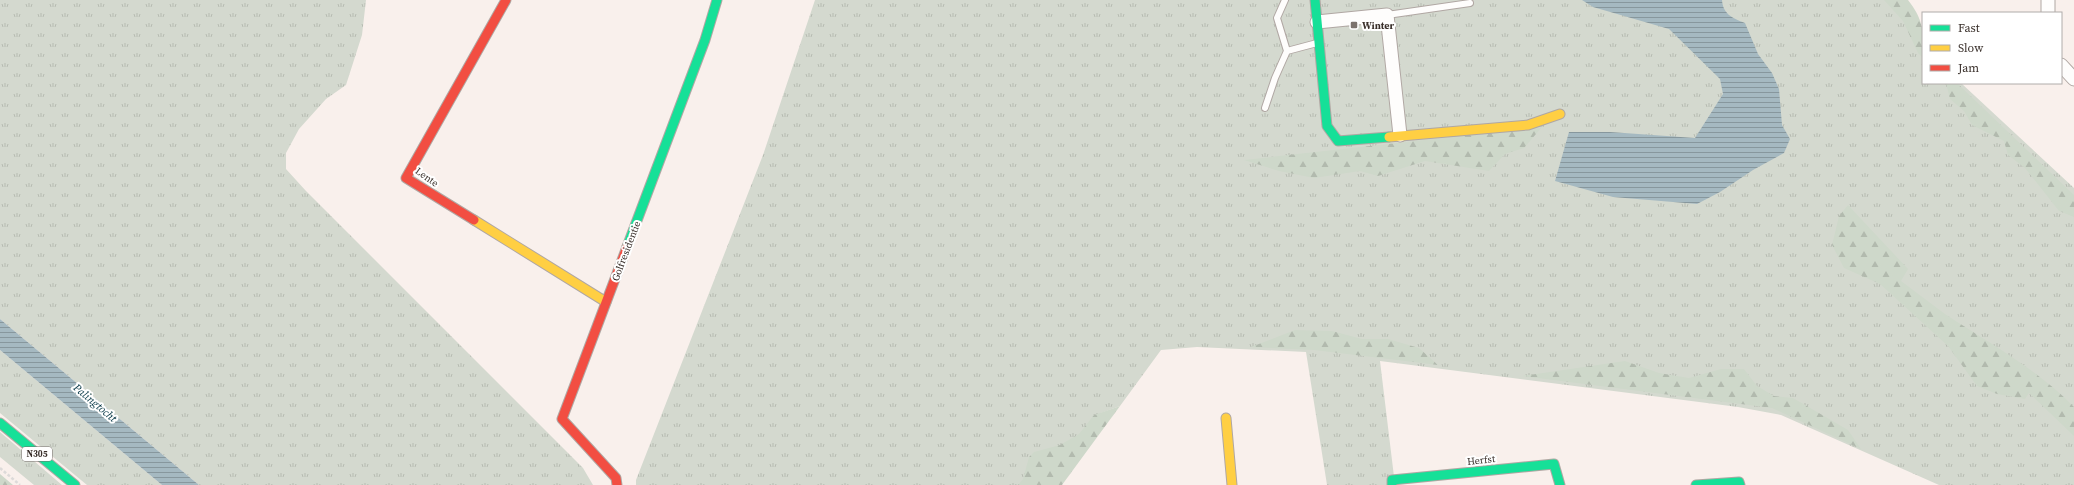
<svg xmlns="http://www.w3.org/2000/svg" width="2074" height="485" viewBox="0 0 2074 485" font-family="'Source Serif 4',serif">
	<defs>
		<pattern id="grass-tufts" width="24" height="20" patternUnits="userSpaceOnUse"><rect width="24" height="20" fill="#d4d9cf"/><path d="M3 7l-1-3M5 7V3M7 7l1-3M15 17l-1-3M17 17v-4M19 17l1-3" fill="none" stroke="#b7bbb2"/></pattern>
		<pattern id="forest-firs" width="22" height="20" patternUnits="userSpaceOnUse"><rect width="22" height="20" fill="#ced8ca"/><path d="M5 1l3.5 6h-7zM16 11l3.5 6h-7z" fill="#b2baae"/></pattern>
		<pattern id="water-rules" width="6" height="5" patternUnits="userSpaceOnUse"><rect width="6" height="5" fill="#a5b9c1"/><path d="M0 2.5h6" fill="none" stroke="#87979d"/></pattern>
	</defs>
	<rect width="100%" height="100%" fill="#f9f0ec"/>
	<path fill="url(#grass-tufts)" d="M 0,0 L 366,0 L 362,35 L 346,85 L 326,99 L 299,129 L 286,153 L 286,169 L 306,191 L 583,468 L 593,485 L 199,485 L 0,319 Z
		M 815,0 L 1904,0 L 1923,29 L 1923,83 L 1961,83 L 2074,188 L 2074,485 L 1939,485 L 1781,415 L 1738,407 L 1380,361 L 1395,485 L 1327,485 L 1306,352 L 1197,347 L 1161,350 L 1120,406 L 1101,413 L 1049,485 L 636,485 L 636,480 L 763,155 Z
		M 0,350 L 162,485 L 87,485 L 0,413 Z
		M 0,432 L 62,485 L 34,485 L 0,457 Z"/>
	<path fill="url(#forest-firs)" d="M 1884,0 L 1908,0 C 1925,22 1923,32 1923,58 L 1918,53 L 1903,21 Z
		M 1946,83 L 1957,83 L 2074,195 L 2074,217 L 2059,211 L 2025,168 L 2008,155 L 2004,141 L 1972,125 L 1964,111 L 1950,99 Z
		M 1542,127 L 1524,148 L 1505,154 L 1489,171 L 1425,161 L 1378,176 L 1360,171 L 1314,178 L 1279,171 L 1244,160 Z
		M 1848,205 L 1908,269 L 1901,281 C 1916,292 1930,303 1945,314 C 1989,343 2037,369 2074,407 L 2074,436 L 2029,393 L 2025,399 L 1997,394 L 1977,386 L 1948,346 L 1880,284 L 1844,268 L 1832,245 L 1839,216 Z
		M 1295,330 L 1332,331 L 1362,339 L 1388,339 L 1419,348 L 1438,365 L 1314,350 L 1251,347 Z
		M 1625,361 L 1659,373 L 1689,378 L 1721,369 L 1744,369 L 1757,386 L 1774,396 L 1793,398 L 1848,430 L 1861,449 L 1772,408 L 1522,376 Z
		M 1120,406 L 1062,485 L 1018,485 L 1023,479 L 1029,457 L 1034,452 L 1060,445 L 1079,434 L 1094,415 Z
		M 0,474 L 13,485 L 0,485 Z"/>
	<path fill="url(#water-rules)" d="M 1582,0 L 1722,0 C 1723,14 1732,18 1745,23 L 1758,54 L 1772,73 L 1779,89 L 1782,125 L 1790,139 L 1784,153 L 1753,170 L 1720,192 L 1697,204 L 1613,197 L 1555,181 L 1569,132 L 1610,132 L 1695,138 L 1723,94 L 1720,79 L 1669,29 L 1593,7 Z
		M 0,319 L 199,485 L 162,485 L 0,350 Z"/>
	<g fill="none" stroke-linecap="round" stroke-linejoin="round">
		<g stroke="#b0a7a3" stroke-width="8">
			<path id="lane" d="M 1285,0 L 1277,18 L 1287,51
				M 1387,15 L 1470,3
				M 1265,108 L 1275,78 L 1287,51 L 1317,43"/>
		</g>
		<g stroke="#b0a7a3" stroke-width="15">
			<path id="street" d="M 2048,0 L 2048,13
				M 1317,22 L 1387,15 L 1400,135
				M 2061,65 L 2074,79"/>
		</g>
		<g stroke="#b0a7a3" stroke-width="11">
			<path id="fast" d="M 1315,0 L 1327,126 L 1338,141 L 1389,137
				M 627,247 L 705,40 L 717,0
				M 0,423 L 75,485
				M 1392,485 L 1392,480 L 1554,464 L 1560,485
				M 1696,485 L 1739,482 L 1740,485"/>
		</g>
		<g stroke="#b0a7a3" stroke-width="11">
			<path id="slow" d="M 1389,137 L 1528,125 L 1560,114
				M 474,220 L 606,302
				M 1226,418 L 1232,485"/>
		</g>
		<g stroke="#b0a7a3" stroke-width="11">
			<path id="jam" d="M 474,220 L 406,178 L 506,0
				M 617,485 L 616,478 L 562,419 L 627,247"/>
		</g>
		<path stroke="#dddad9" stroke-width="2.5" stroke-dasharray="3 2" stroke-linecap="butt" d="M 0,468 L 20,485"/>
		<use href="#lane" stroke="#fefdfc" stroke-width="6"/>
		<use href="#street" stroke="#fefdfc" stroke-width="13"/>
		<use href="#fast" stroke="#16e098" stroke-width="9"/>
		<use href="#slow" stroke="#ffcf43" stroke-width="9"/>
		<use href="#jam" stroke="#f24e42" stroke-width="9"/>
	</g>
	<rect fill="#7c736e" stroke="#fff" stroke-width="1.5" x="1350" y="21" width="8" height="8" rx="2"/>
	<g text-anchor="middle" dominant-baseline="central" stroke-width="4" stroke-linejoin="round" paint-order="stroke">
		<rect fill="#fff" stroke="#746d6a" stroke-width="1" x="22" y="447" width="30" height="14" rx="3"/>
		<g font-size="9" font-weight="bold" fill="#392f2a">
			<text x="37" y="454">N305</text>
		</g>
		<g font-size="10" font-weight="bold" fill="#392f2a" stroke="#fff" text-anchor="start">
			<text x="1362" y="25">Winter</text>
		</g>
		<g font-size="10" fill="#392f2a" stroke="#fff">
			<text transform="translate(427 177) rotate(35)">Lente</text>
			<text transform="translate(626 251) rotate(-69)">Golfresidentie</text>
			<text transform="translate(1481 460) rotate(-6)">Herfst</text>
		</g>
		<g font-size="11" font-style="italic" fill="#003342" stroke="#fff">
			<text transform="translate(95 403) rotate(40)">Palingtocht</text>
		</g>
	</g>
	<rect x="1922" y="12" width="140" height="72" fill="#ffffff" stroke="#b0acaa"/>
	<rect x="1930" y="25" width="20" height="6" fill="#16e098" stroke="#b0acaa"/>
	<text x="1958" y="32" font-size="12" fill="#392f2a">Fast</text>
	<rect x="1930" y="45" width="20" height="6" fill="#ffcf43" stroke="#b0acaa"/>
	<text x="1958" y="52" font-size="12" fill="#392f2a">Slow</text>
	<rect x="1930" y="65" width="20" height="6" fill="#f24e42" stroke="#b0acaa"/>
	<text x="1958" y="72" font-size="12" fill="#392f2a">Jam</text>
</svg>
